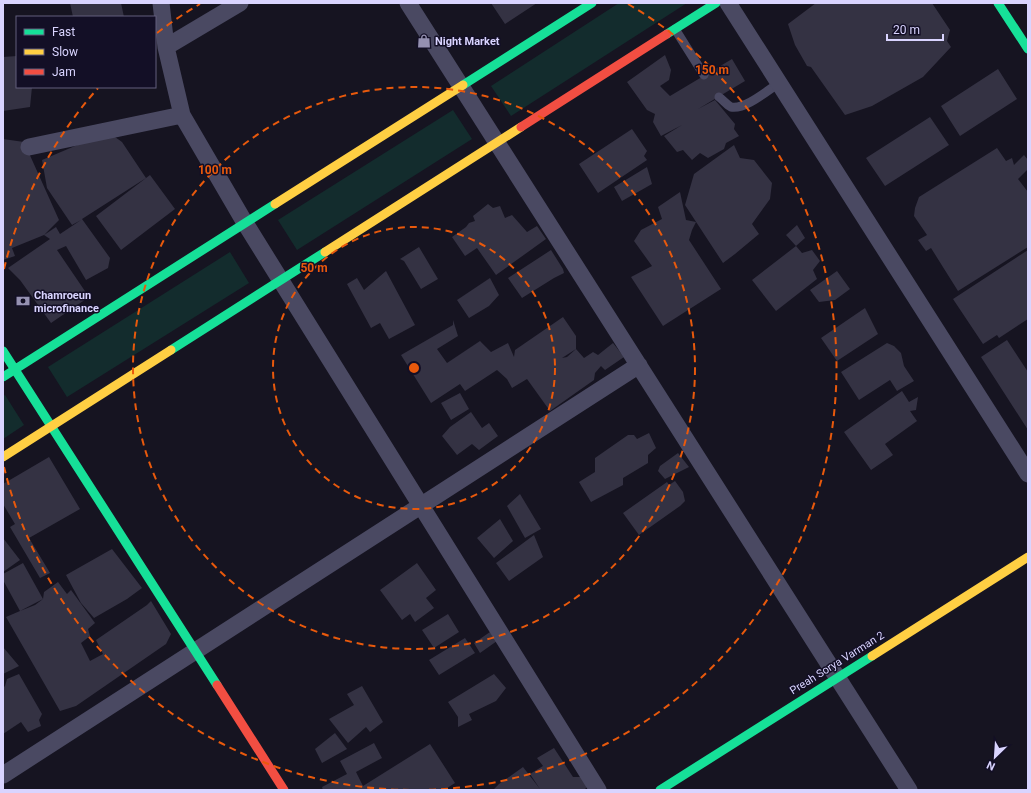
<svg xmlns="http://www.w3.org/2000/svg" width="1031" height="793" viewBox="0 0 1031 793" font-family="Roboto,sans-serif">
	<rect width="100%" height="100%" fill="#161421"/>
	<path fill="#132c2d" d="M 619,3 L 687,3 L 511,116 L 491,86 Z
		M 453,110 L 472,139 L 297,250 L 278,220 Z
		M 230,252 L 249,283 L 67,397 L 48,367 Z
		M 5,395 L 24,425 L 3,439 L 3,396 Z"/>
	<path fill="#343243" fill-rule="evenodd" d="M 70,3 L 121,3 L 124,17 L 73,17 Z
		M 491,3 L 537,3 L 505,24 Z
		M 816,3 L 932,3 L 950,30 L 947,41 L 951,47 L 923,77 L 872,106 L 845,115 L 811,67 L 807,66 L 795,45 L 788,24 Z
		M 665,55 L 671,70 L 669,80 L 660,86 L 670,96 L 732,59 L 745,81 L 698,109 L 715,100 L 735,124 L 734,129 L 739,136 L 726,143 L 724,149 L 708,158 L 700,153 L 692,160 L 683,150 L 677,152 L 664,136 L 682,125 L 661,136 L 653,122 L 655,114 L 647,110 L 627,82 Z
		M 17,56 L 17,87 L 32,87 L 30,107 L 3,111 L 3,57 Z
		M 998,69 L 1017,99 L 960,136 L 941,106 Z
		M 930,117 L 949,145 L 885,186 L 866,158 Z
		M 632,129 L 647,151 L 644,156 L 647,160 L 598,193 L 579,164 Z
		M 108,132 L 122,142 L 146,178 L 82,219 L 110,258 L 108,268 L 86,280 L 66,246 L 57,250 L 89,297 L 51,323 L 20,280 L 8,268 L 50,239 L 44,235 L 56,227 L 60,234 L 81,220 L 72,225 L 47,188 L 42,160 Z
		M 3,139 L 24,142 L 59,220 L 44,235 L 12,248 L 15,256 L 3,260 Z
		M 734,145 L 740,158 L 754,160 L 772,183 L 770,199 L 752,224 L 759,234 L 735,254 L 723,263 L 685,205 L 694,174 Z
		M 997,148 L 1006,161 L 1012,158 L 1014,165 L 1024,155 L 1028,160 L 1028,169 L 1018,179 L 1028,192 L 1028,247 L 958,291 L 931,248 L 926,251 L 918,240 L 927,235 L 914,216 L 915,208 L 919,197 Z
		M 647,167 L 652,184 L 622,201 L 614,187 Z
		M 150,175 L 175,209 L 121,250 L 96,216 Z
		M 680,192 L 686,220 L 696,222 L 692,230 L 689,240 L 721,289 L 663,326 L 631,277 L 652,266 L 634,241 L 641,230 L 662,219 L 658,207 Z
		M 488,204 L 493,208 L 500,206 L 505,218 L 512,215 L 527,232 L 537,226 L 546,239 L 496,275 L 477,248 L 465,256 L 452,237 L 466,227 L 469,223 L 475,221 L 473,216 Z
		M 797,225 L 805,238 L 796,246 L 786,235 Z
		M 796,246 L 802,253 L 812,250 L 820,261 L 813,270 L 817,279 L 776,311 L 752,280 Z
		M 419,247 L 438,279 L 421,289 L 404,261 L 400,259 Z
		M 551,250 L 563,269 L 564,273 L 554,278 L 522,298 L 508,278 Z
		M 1028,250 L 1028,319 L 999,338 L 997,335 L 983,344 L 953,299 Z
		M 386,271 L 415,325 L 389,339 L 380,323 L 371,328 L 347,284 L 357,278 L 364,290 Z
		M 837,271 L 850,289 L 835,300 L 819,302 L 810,290 Z
		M 490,278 L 499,295 L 489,306 L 469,318 L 457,300 Z
		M 865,308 L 878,334 L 837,361 L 821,338 Z
		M 563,317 L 576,336 L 576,349 L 584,358 L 593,352 L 598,355 L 613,343 L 624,357 L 605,370 L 601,366 L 595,373 L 594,380 L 550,411 L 527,379 L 512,388 L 507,379 L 497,370 L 465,391 L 460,384 L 431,403 L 401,355 L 453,325 L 453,320 L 458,336 L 437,349 L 447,363 L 480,341 L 491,352 L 508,343 L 514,357 L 515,350 ZM 576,349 L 567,357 L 562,358 Z
		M 1007,340 L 1028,372 L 1028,430 L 981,357 Z
		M 887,343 L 894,346 L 901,353 L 904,366 L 914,381 L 897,391 L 890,380 L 859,400 L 841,372 Z
		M 902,391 L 909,402 L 918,397 L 916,410 L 910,411 L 917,421 L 885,444 L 893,455 L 871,470 L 844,432 Z
		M 460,393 L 469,409 L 451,420 L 441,403 Z
		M 471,412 L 482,428 L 489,423 L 498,436 L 479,450 L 472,444 L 457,455 L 442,436 L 450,427 Z
		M 649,433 L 656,448 L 648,455 L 648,463 L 623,478 L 623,485 L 591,502 L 579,482 L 595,472 L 595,458 L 628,435 L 634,435 L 637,439 Z
		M 678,453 L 689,467 L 665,479 L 658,471 L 660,466 Z
		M 49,457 L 80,509 L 29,538 L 50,573 L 40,578 L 10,527 L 15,524 L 3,504 L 3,484 Z
		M 675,481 L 683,492 L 685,501 L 680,506 L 639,535 L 623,513 L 667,482 L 669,485 Z
		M 520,494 L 541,529 L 525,538 L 507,506 Z
		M 500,519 L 513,541 L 494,558 L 477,538 Z
		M 534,535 L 543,557 L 509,581 L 496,563 Z
		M 3,538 L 20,560 L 3,572 Z
		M 112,549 L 142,588 L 127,599 L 94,618 L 81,603 L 66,575 Z
		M 23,563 L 43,599 L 44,592 L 58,582 L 67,594 L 71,590 L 95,623 L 88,629 L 90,636 L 81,643 L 90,661 L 103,654 L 96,640 L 147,605 L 151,601 L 171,634 L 166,644 L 76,706 L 60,711 L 6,617 L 20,611 L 3,580 L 3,574 ZM 43,599 L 35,605 L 20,611 Z
		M 417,563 L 436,590 L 426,598 L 434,608 L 415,622 L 410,614 L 402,620 L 380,590 Z
		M 448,614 L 459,632 L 434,648 L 422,630 Z
		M 490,632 L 497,641 L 480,653 L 474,643 Z
		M 465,638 L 475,653 L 439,675 L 429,660 Z
		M 3,647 L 19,666 L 3,674 Z
		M 19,674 L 42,714 L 39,720 L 41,726 L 28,732 L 21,722 L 3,734 L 3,688 L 5,686 L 7,679 Z
		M 494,674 L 506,688 L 496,701 L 469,714 L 472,720 L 458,727 L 458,717 L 448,702 Z
		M 362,686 L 383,722 L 370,732 L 366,727 L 348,743 L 329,719 L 354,705 L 347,694 Z
		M 335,733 L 347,749 L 322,763 L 315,749 Z
		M 374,743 L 382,758 L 356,772 L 363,786 L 430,744 L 455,783 L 444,790 L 323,790 L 322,787 L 347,774 L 340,761 Z
		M 554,748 L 573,777 L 583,777 L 587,787 L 584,790 L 493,790 L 499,784 L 523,767 L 540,789 L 530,774 L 543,766 L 537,758 Z"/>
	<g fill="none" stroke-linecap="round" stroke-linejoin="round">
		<path stroke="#4a4962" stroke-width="9" d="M 675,29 L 704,75
			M 719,97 C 723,100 727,105 731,107 C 745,110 768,90 779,83"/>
		<path stroke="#4a4962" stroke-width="17" d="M 161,3 L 166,47 L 182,115 L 245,223 L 598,790
			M 408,3 L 909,790
			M 728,3 L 1028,474
			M 166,47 L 240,3
			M 29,147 L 182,115
			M 3,775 L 639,365"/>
		<path stroke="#16e098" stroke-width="9" d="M 998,3 L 1028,49
			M 667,34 L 716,3
			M 463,85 L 592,3
			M 171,350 L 325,252
			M 3,351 L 217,685
			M 3,377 L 275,204
			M 660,790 L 872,656"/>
		<path stroke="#ffcf43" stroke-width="9" d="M 275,204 L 463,85
			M 325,252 L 521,127
			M 3,457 L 171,350
			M 872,656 L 1028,557"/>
		<path stroke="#f24e42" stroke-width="9" d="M 521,127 L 667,34
			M 217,685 L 284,790"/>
	</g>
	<g fill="none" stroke="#e8590c" stroke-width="2" stroke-dasharray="7 5">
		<circle cx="414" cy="368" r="141"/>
		<circle cx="414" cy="368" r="281"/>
		<path d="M410 790A422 422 0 0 1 4 467M4 269A422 422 0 0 1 98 88M157 33A422 422 0 0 1 200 4M628 4A422 422 0 0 1 418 790"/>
	</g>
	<defs>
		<g id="shop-bare" transform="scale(1.08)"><path d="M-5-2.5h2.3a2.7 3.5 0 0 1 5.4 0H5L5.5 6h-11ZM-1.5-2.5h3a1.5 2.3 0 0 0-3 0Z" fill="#9591b1" stroke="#130f26" stroke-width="2.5" paint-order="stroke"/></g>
		<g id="bank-bare" transform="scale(1.08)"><path d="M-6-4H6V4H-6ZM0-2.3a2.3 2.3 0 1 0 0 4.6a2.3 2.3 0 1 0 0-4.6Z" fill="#9591b1" stroke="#130f26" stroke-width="2.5" paint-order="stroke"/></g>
	</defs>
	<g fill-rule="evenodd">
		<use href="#shop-bare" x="424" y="41"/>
		<use href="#bank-bare" x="23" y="301"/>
	</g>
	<g text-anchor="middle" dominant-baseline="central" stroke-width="3" stroke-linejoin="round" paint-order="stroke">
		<g font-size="11" font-weight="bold" fill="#d9d4ff" stroke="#130f26" text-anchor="start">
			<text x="435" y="41">Night Market</text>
			<text x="34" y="295">Chamroeun<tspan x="34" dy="13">microfinance</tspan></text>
		</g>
		<g font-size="11" fill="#d9d4ff" stroke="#130f26">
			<text transform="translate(837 663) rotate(-32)">Preah Sorya Varman 2</text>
		</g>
	</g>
	<circle cx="414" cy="368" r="6" fill="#e8590c" stroke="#130f26" stroke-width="2"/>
	<g font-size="12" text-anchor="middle" font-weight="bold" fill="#e8590c" stroke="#130f26" stroke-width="3" stroke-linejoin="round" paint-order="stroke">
		<text x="712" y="74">150 m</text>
		<text x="215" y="174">100 m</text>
		<text x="314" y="272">50 m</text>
	</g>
	<rect width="1031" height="793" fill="none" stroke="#d9d4ff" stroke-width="8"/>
	<rect x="16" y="16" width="140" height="72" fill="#130f26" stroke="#625e7d"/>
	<rect x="24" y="29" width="20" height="6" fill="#16e098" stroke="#625e7d"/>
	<text x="52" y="36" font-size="12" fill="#d9d4ff">Fast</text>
	<rect x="24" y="49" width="20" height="6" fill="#ffcf43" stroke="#625e7d"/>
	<text x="52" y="56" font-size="12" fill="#d9d4ff">Slow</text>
	<rect x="24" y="69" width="20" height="6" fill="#f24e42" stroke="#625e7d"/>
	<text x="52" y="76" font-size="12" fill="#d9d4ff">Jam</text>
	<g transform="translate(995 757) rotate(205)" stroke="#130f26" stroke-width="3" paint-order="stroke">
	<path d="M0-3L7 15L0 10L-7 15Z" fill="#d9d4ff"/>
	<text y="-6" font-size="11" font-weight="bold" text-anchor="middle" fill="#d9d4ff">N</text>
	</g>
	<path d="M887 34v6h56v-6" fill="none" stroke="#d9d4ff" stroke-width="2"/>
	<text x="893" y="34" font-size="12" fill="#d9d4ff" stroke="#130f26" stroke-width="3" paint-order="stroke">20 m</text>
</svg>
